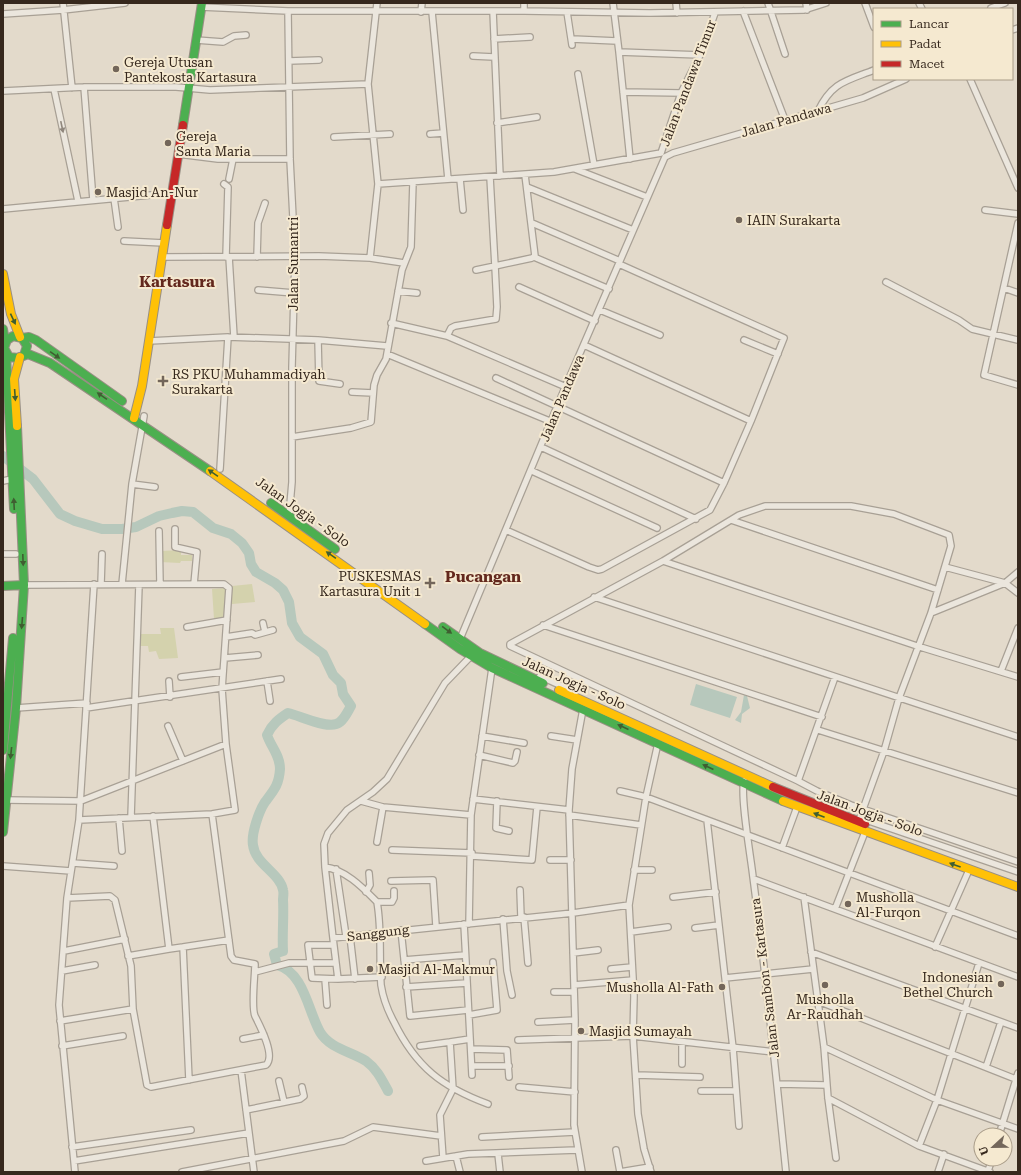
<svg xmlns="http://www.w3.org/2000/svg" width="1021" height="1175" viewBox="0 0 1021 1175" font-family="'Roboto Serif',serif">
	<rect width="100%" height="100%" fill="#e3dacb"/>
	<path fill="#d4d2ad" d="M 181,550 L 181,555 L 192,555 L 192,561 L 181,561 L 180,563 L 160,562 L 161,551 Z
		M 252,584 L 255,602 L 232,604 L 232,586 Z
		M 226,588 L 225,617 L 214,619 L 212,589 Z
		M 160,628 L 174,628 L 178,658 L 159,659 L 156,651 L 149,652 L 148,646 L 140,646 L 140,634 L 161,634 Z"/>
	<path fill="#b7c8bc" d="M 696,684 L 737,697 L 730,718 L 690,705 Z
		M 744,695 L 747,696 L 750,708 L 742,714 L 741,723 L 735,720 L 741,712 Z"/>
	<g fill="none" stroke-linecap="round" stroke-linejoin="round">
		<path stroke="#b7c8bc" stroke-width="10" d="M 3,456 L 33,479 L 60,514 L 75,521 L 102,529 L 122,529 L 136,527 L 159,516 L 172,513 L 182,511 L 193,512 L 213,528 L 231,534 L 242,543 L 249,553 L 251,564 L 256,572 L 275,583 L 283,590 L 289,602 L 292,623 L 300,637 L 323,654 L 333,675 L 341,683 L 343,694 L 351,706 C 348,711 345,718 340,722 C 330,731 301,716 288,713 C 279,719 272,724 267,735 C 271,747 280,755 280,769 C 279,785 274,790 265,802 C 259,811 251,834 253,845 C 255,864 280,873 283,890 C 284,893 283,897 283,900 C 284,917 282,934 283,951 L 274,954 L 277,965 C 304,972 308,1011 320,1032 C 329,1048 352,1052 366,1061 C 377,1069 382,1080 388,1091"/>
		<g stroke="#a8a095" stroke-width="8">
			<path id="street" d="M 63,3 L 72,88
				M 524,3 L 524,11
				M 613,3 L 619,52 L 700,55
				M 676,3 L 677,13
				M 768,3 L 785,54
				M 806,3 L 807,10
				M 865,3 L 874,27
				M 919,3 L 922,9
				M 201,7 L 288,11 L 524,11 L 650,13 L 804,10 L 826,3
				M 991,8 L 1005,3
				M 288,11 L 290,159 L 295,257 L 292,367 L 292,482 L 289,516
				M 493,11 L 500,176
				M 743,11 L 785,120
				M 421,12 L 422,3
				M 432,12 L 448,179
				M 567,12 L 572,45
				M 3,14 L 63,10 L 125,3
				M 1012,30 L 1018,28
				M 494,39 L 530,37
				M 572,39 L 617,41
				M 196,40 L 223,42 L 234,36 L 246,35
				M 619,52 L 630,159
				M 473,56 L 494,57
				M 289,61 L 319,60
				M 578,74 L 594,165
				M 970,79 L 1018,188
				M 368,84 L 377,3
				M 84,87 L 93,200
				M 54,89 L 78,201
				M 3,91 L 84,87 L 176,87 L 210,90 L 368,84 L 378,184 L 370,258 L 319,256 L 162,257
				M 623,92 L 681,93
				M 818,111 C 832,82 846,81 874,70
				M 497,123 L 537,117
				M 430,134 L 443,133
				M 334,137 L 390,134
				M 661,153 L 681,93 L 700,55 L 715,13
				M 178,154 L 218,159 L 290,159
				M 575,169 L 647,197
				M 229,179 L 233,159
				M 460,179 L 463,210
				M 224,184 L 228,187 L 226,257
				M 378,184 L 554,172 L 661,153
				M 527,187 L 633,230
				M 114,198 L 118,227
				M 3,209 L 172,193
				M 985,210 L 1018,214
				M 532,223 L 620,261
				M 1018,223 L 984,375 L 1018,385
				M 124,241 L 164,243
				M 229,257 L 234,337
				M 257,257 L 258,223 L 265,203
				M 534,257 L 609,289
				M 370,258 L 404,263
				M 476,270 L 495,266 L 490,177
				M 886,282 L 959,320 L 972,329 L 1018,340
				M 519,287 L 595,321
				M 1004,288 L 1018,293
				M 258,290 L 294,293
				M 398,291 L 417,293
				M 600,310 L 660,335
				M 391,323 L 447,336 L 566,387
				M 447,336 L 451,328 L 455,326 L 496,319 L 497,307 L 495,266 L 532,258 L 535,256 L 525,175
				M 318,340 L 319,381 L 340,384
				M 744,340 L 778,354
				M 149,341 L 228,337 L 318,340 L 387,346
				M 584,345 L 751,421
				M 387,354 L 552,422
				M 496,378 L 724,483
				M 352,392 L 373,393
				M 292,437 L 351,428 L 371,422 L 374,385 L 377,375 L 386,359 L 402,270 L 411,247 L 413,182
				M 541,447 L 696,519
				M 220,469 L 228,337
				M 532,471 L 657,528
				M 3,481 L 12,479
				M 132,484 L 155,487
				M 731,520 L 938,590
				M 175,529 L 175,547 L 197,552 L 194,584
				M 506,530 L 589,567 L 598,570 L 602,569 L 710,510 L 724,483 L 751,421 L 784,338 L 619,264
				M 159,531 L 160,584
				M 3,554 L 16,554
				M 663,561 L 917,646 L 1018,677
				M 1018,572 L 1005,583 L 1018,593
				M 101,584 L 102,554
				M 122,584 L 132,484 L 144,416
				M 24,585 L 224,584 L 229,588 L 222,689 L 226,744 L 235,810 L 212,814 L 79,820
				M 594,597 L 1018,737
				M 931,613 L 1005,583 L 945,567
				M 263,623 L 265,632
				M 543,625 L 822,717
				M 187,627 L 227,620
				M 226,637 L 252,633 L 255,635 L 273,630
				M 460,639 L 564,390 L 665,157 L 673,153 L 863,98 L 906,79
				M 225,658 L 258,655
				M 1001,671 L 1018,628
				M 540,676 L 566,688
				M 181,677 L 223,672
				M 835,677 L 798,781 L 510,646 L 510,644 L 663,561 L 739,515 L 765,506 L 851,506 L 894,514 L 949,535 L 951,546 L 931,613 L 899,698 L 884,751 L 858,823
				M 169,681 L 170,697
				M 267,681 L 270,701
				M 16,708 L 87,703
				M 86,708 L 281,679
				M 168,726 L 183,761
				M 818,730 L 1018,793
				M 482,736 L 524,743
				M 551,736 L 577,740
				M 479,755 L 513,763 L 515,761 L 517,752
				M 744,781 C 740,797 751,858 753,877 C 766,975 776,1074 786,1172
				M 798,781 L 817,791 L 851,805 L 1018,862
				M 620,791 L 646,797 L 1018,936
				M 473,799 L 569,810
				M 6,800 L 81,801 L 226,744
				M 361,801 L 383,807 L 471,815
				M 497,801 L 496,828 L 509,831
				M 569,815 L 641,825
				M 153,816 L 169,949 L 183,947 L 189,1080
				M 131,817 L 139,585
				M 119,818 L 122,851
				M 863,819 L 1018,872
				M 707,820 L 733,1048 L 739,1126
				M 377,842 L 383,807
				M 782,848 L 797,807
				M 392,850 L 472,853
				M 472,856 L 532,860 L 537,807
				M 550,860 L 571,860
				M 73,863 L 114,866
				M 3,866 L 71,871
				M 325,867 L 324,844 L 328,833 L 347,810 L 373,792 L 387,779 L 445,683 L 471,656
				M 336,869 L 346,936
				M 634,870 L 652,870
				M 754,879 L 1018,977
				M 391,881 L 433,880 L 436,926
				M 520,890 L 521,917
				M 366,892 L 370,885 L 369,873
				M 673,897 L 716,892
				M 804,897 L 824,1047 L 828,1098 L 836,1158
				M 67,898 L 110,896 L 115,900 L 131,966 L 133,1009 L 147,1085 L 151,1087 L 266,1065 C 276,1056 260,1026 255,1016 C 251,1008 255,975 255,964 L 234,960 L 231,956 L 212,814
				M 377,902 L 392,902 L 394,898 L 394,891
				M 835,909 L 865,832
				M 524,917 L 528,963
				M 503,919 L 507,971 L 512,995
				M 464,924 L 472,1075
				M 469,924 L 471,815 L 492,668
				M 695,928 L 719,925
				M 401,930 L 410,1016 L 468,1010
				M 631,932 L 668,927
				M 350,936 L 355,979
				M 333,938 L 325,867 C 346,870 363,888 377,902 C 382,930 379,957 381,985 C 383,998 388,1011 394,1022 C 416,1067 442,1087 488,1104
				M 333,945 L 308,945 L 312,978 L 338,979 L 382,977
				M 183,947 L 229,940
				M 935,947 L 969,870
				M 64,951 L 125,939
				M 811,952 L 1018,1028
				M 573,953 L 598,950
				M 128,956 L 169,949
				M 404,960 L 465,955
				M 611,969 L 632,967
				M 62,971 L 95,965
				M 255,972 L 289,963 L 335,963
				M 725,978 L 813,969
				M 325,979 L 327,1005
				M 338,979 L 333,938 L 573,913 L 629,905
				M 574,985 L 633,980
				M 406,987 L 467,983
				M 554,992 L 574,992
				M 818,1001 L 1018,1080
				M 469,1015 L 497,1010 L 493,962
				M 60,1021 L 133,1009
				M 538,1022 L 575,1020
				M 243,1039 L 264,1035
				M 518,1040 L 633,1036 L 774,1052
				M 62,1046 L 123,1036
				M 420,1046 L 450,1042
				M 824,1047 L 937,1100 L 1018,1129
				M 471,1049 L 507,1050 L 509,1077
				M 682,1064 L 682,1042
				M 472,1066 L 509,1066
				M 986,1067 L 1001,1022
				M 241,1070 L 254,1172
				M 637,1075 L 700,1077
				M 279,1081 L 284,1102
				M 778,1084 L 827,1085
				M 519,1087 L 575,1092
				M 701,1091 L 736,1091
				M 828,1098 L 919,1146 L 990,1172
				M 246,1110 L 300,1099 L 304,1096 L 302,1087
				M 999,1135 L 1018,1073
				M 482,1137 L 575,1132
				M 919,1146 L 937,1100 L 979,963
				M 72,1147 L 191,1130
				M 616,1150 L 620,1172
				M 498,1154 L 500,1172
				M 456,1156 L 460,1172
				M 443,1158 L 440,1115 L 453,1089 L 450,1042 L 470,1039
				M 74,1161 L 249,1133
				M 426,1161 L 468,1154 L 577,1150
				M 988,1171 L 992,1159
				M 75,1172 L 59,1005 L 67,898 L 79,820 L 94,584
				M 182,1172 L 344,1141 L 373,1127 L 441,1136
				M 582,1172 L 574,1125 L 575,1020 L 569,810 L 572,769 L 583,709
				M 620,1172 L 650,1167
				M 651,1172 L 644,1149 L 638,1114 L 633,1036 L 634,996 L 629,905 L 646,797 L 658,743
				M 938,1172 L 944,1154"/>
		</g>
		<g stroke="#988f84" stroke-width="10">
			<path id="fast" d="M 183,125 L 202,3
				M 3,329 L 5,342
				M 22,338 L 29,337 L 36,340 L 122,401
				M 6,354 L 14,509
				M 24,355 L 27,346 L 22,338 L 13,336 L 7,340 L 4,348 L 9,357 L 18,358 L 28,354 L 50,363 L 210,471
				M 271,503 L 335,549
				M 3,586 L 24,585
				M 425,624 L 460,649 L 492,668 L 783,801
				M 443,627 L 480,653 L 543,683
				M 3,750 L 13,638
				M 3,832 L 16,708 L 24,585 L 17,426"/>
		</g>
		<g stroke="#988f84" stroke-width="10">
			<path id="slow" d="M 3,274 L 11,314 L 20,337
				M 134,418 L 142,386 L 167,225
				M 17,426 L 14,379 L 20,357
				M 210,471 L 425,624
				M 559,690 L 773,787
				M 783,801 L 1018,887"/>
		</g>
		<g stroke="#988f84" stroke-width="10">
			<path id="jam" d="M 167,225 L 183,125
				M 773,787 L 865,824"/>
		</g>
		<use href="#street" stroke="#ebe6dd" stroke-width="5.5"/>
		<use href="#fast" stroke="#4caf50" stroke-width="8"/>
		<use href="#slow" stroke="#ffc107" stroke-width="8"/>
		<use href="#jam" stroke="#c62828" stroke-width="8"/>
	</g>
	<defs><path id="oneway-solid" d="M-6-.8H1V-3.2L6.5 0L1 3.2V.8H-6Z"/></defs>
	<use fill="#90877d" href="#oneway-solid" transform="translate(62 127) rotate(78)"/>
	<g fill="#3f5e31">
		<use href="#oneway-solid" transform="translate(13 319) rotate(65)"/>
		<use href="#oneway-solid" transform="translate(55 355) rotate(35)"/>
		<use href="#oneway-solid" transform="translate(15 395) rotate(86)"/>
		<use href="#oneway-solid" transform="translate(102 396) rotate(-146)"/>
		<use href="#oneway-solid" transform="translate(213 473) rotate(-146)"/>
		<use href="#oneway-solid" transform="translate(14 504) rotate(-93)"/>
		<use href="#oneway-solid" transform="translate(331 555) rotate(-145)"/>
		<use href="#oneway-solid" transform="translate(23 560) rotate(88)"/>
		<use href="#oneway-solid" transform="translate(22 623) rotate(95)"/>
		<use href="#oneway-solid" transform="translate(447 630) rotate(36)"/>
		<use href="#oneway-solid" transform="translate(623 727) rotate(-156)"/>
		<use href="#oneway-solid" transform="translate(11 753) rotate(96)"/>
		<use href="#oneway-solid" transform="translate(708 767) rotate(-155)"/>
		<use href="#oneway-solid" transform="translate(819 815) rotate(-159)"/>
		<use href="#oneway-solid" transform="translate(955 865) rotate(-160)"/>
	</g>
	<g fill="#73665a" stroke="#f5e9d0" stroke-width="1.5">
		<circle cx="116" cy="69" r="4"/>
		<circle cx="168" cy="143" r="4"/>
		<circle cx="98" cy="192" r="4"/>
		<circle cx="739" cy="220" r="4"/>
		<path d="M161 375h4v4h4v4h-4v4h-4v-4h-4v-4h4z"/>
		<path d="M428 577h4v4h4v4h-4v4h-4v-4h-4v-4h4z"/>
		<circle cx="848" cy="904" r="4"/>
		<circle cx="370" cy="969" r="4"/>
		<circle cx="1001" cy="984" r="4"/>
		<circle cx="825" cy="985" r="4"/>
		<circle cx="722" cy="987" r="4"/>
		<circle cx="581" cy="1031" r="4"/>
	</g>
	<g text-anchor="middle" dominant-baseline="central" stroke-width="4" stroke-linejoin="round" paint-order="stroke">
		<g font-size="13" fill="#36281d" stroke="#f5e9d0" text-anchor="start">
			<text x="124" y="62">Gereja Utusan<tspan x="124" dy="15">Pantekosta Kartasura</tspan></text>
			<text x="176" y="136">Gereja<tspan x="176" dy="15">Santa Maria</tspan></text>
			<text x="106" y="192">Masjid An-Nur</text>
			<text x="747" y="220">IAIN Surakarta</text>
			<text x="172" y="374">RS PKU Muhammadiyah<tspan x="172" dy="15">Surakarta</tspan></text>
			<text x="421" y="576" text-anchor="end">PUSKESMAS<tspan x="421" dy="15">Kartasura Unit 1</tspan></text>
			<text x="856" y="897">Musholla<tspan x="856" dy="15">Al-Furqon</tspan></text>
			<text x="378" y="969">Masjid Al-Makmur</text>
			<text x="993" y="977" text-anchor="end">Indonesian<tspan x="993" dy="15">Bethel Church</tspan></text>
			<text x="714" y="987" text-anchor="end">Musholla Al-Fath</text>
			<text x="825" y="999" text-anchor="middle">Musholla<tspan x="825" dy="15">Ar-Raudhah</tspan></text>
			<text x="589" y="1031">Masjid Sumayah</text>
		</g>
		<g font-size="13" fill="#36281d" stroke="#f5e9d0">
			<text transform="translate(688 83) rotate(-69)">Jalan Pandawa Timur</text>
			<text transform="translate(786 120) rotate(-16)">Jalan Pandawa</text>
			<text transform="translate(293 264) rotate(-90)">Jalan Sumantri</text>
			<text transform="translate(562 398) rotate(-67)">Jalan Pandawa</text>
			<text transform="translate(303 512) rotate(35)">Jalan Jogja - Solo</text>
			<text transform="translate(574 683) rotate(24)">Jalan Jogja - Solo</text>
			<text transform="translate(870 813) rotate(20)">Jalan Jogja - Solo</text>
			<text transform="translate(378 933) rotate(-7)">Sanggung</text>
			<text transform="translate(765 978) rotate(-97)">Jalan Sambon - Kartasura</text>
		</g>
		<g font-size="15" font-weight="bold" fill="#63281d" stroke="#f5e9d0">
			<text x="177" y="282">Kartasura</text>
			<text x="483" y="577">Pucangan</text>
		</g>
	</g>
	<rect width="1021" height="1175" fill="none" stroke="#36281d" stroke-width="8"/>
	<rect x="873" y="8" width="140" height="72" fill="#f5e9d0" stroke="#a99c88"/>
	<rect x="881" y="21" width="20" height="6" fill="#4caf50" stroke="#a99c88"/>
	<text x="909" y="28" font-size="12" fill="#36281d">Lancar</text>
	<rect x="881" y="41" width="20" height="6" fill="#ffc107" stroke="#a99c88"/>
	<text x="909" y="48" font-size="12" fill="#36281d">Padat</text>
	<rect x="881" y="61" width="20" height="6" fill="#c62828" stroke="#a99c88"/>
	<text x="909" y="68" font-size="12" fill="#36281d">Macet</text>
	<g transform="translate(993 1147) rotate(248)"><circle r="19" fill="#f5e9d0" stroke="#a99c88"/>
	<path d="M0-3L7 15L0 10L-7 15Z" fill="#73665a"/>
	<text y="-6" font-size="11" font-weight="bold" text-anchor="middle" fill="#36281d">U</text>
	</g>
</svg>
